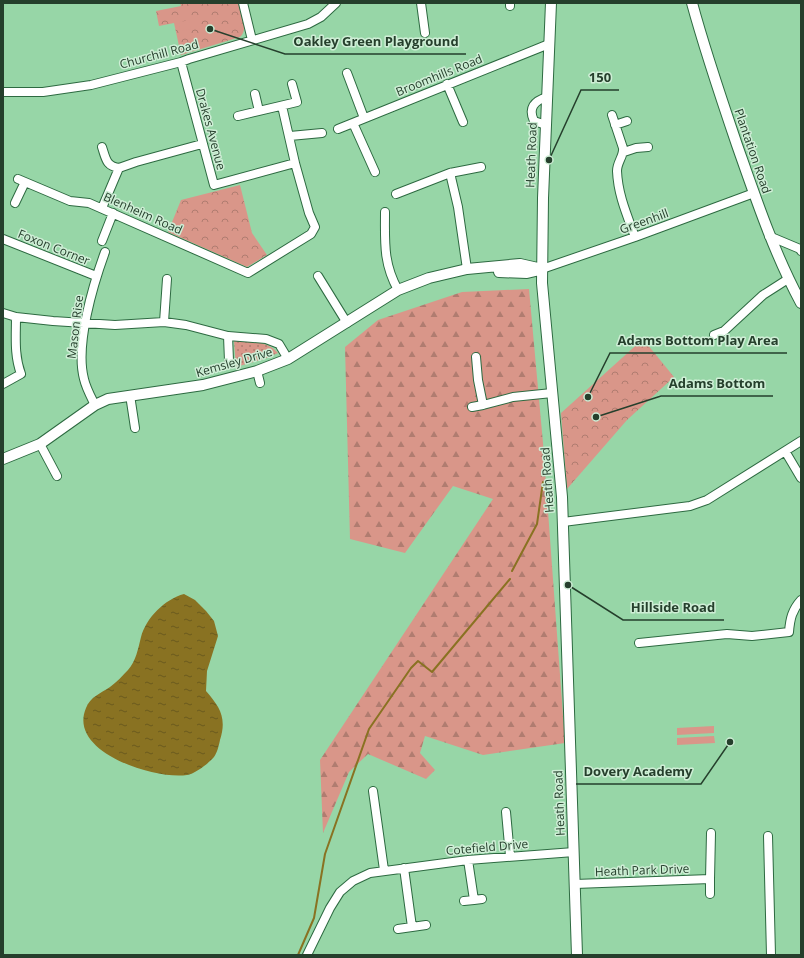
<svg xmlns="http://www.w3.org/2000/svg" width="804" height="958" viewBox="0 0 804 958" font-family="'Open Sans',sans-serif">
	<defs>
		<pattern id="grass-dots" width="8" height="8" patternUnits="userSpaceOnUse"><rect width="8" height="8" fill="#d99689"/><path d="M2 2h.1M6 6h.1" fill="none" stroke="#b07c70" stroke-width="1.8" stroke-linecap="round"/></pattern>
		<pattern id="forest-firs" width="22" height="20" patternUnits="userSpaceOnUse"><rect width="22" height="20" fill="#d99689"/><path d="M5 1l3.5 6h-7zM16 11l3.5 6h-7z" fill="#b07c70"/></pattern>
		<pattern id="park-crowns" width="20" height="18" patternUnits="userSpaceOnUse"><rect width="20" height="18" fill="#d99689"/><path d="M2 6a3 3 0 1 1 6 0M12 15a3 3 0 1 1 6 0" fill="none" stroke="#b07c70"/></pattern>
		<pattern id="water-ripples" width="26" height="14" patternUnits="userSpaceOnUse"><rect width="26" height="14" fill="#897222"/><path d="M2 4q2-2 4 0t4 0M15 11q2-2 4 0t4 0" fill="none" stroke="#6a5a1d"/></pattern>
	</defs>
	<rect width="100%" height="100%" fill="#97d6a7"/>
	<path fill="url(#grass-dots)" d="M 234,341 C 250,342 267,340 278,353 L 264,359 L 236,367 Z"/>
	<path fill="url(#forest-firs)" d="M 529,289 L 543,443 L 565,743 L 483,755 L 425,736 L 420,753 L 435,770 L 426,779 L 368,754 L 349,772 L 323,833 L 320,760 L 493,499 L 453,486 L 405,553 L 350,539 L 345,347 L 378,320 L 462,292 Z"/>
	<path fill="url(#park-crowns)" d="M 180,3 L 238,3 C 241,13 249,29 240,37 L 181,55 L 174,23 L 159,26 L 156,11 L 181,6 Z
		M 240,185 L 252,233 L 267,255 L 247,267 L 168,232 L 181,200 Z
		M 643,339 L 674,377 L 627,420 L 567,489 L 561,413 Z"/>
	<path fill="#d99689" d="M 189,20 L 191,29 L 182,31 L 179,30 L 180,22 Z
		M 714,726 L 714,733 L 677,735 L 677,728 Z
		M 714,736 L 715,743 L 677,745 L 677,738 Z"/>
	<path fill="url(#water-ripples)" d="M 184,594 L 195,600 L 206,611 L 214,621 L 218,636 L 207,671 L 206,691 C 220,707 227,718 220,740 C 219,745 217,753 214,757 C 209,763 195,774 187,775 C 155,780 67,752 86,708 C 90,697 101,693 110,687 C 117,682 122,676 128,670 C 136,661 138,649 141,637 C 146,618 165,599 184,594 Z"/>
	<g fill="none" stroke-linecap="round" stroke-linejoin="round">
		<path stroke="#897222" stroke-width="2" d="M 512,571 L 537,524 L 543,482
			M 298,955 L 314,918 L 325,854 L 369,729 L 411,668 L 418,661 L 432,672 L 510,579"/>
		<g stroke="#2d6a41" stroke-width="10">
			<path id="minor" d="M 243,3 L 252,40
				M 421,3 L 425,33
				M 510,3 L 510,6
				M 181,62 L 214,185 L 295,163 L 282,106
				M 347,73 L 364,118
				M 447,84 L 463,122
				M 3,92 L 43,92 L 91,85 L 181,62 L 189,59 L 308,24 L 321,17 L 336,3
				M 255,94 L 259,111
				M 612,115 L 623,148 C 624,156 617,162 617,171 C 618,195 627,215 635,237
				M 238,116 L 297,102 L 292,84
				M 353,123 L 375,172
				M 546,125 L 534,121 C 528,108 534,101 547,97
				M 615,125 L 627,121
				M 338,129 L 549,44
				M 290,136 L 322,133
				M 102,147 C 106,159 106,166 119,168
				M 624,152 L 636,148 L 648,147
				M 450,173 L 481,167
				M 18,179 L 70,201 L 89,203 L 248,273 L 311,234 L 315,227 L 309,213 L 295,163
				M 396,194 L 450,173 L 458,207 L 467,269
				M 15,203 L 25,182
				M 102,208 L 119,168 L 136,162 L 202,144
				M 385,212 C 385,242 383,263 398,290
				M 769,236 L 800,249 L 801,251
				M 3,239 L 96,276
				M 102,241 L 113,213
				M 542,269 L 635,237 L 754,193
				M 318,276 L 347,323
				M 3,313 L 16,317 L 53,321 L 115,325 L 164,322 L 186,325 L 228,336 L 266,339 L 279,344 L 288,359
				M 164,322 L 167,279
				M 714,335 L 724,331 L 763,295 L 788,279
				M 228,336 L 229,361
				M 476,357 L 478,380 L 483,405 L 513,397 L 552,393
				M 257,371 L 260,383
				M 3,384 L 21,374 C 14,355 16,337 16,317
				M 130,395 L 135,428
				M 95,405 C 91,397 86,388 84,379 C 75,345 93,285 105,252
				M 472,407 L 483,405
				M 40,444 L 57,476
				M 785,451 L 801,478
				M 563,522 L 690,506 L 707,500 L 801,441
				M 639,643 L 727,634 L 752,636 L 789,632 C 790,619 792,610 801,600
				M 373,791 L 384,870
				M 506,812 L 510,856
				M 768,836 L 771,955
				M 468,860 L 474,900 L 482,899
				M 404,868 L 412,927 L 426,925
				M 710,879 L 710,894
				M 575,884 L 710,879 L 711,833
				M 464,901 L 474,900
				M 398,929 L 412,927
				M 307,955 L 330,908 L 340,892 L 353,881 L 370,873 L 468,860 L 574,852"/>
		</g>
		<g stroke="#2d6a41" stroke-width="12">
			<path id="tertiary" d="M 551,3 L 543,198 L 542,283 L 562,497 L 577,955
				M 692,3 C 705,51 721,98 737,145 C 756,199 774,253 801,303
				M 499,272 L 527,273 L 540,270
				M 3,459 L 40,444 L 95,405 L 108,399 L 203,385 L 257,371 L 288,359 L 398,290 L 429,278 L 467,269 L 520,264 L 542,269"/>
		</g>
		<use href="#minor" stroke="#fff" stroke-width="8"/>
		<use href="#tertiary" stroke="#fff" stroke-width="10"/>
	</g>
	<g text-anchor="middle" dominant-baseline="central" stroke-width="3" stroke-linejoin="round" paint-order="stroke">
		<g font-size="12" fill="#253f2c" stroke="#cfeed6">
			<text transform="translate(159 54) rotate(-15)">Churchill Road</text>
			<text transform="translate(439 75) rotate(-22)">Broomhills Road</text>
			<text transform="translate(211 129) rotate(75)">Drakes Avenue</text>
			<text transform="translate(753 151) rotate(71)">Plantation Road</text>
			<text transform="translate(531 155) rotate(-88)">Heath Road</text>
			<text transform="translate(143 213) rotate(24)">Blenheim Road</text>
			<text transform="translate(644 221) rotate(-20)">Greenhill</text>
			<text transform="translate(54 247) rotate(22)">Foxon Corner</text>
			<text transform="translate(75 327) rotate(-83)">Mason Rise</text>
			<text transform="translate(234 362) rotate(-16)">Kemsley Drive</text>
			<text transform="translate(547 480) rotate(-94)">Heath Road</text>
			<text transform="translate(559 803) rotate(-92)">Heath Road</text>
			<text transform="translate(487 847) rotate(-5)">Cotefield Drive</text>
			<text transform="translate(642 870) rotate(-2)">Heath Park Drive</text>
		</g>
	</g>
	<path fill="none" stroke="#253f2c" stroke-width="1.5" d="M210 29L285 54H466M549 160L581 90H619M588 397L610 353H787M596 417L661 396H773M568 585L623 620H724M730 742L701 784H576"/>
	<g fill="#253f2c" stroke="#cfeed6" stroke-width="1.5">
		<circle cx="210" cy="29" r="4"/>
		<circle cx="549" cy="160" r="4"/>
		<circle cx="588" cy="397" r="4"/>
		<circle cx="596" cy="417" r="4"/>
		<circle cx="568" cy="585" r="4"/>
		<circle cx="730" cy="742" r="4"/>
	</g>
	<g font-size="13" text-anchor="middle" font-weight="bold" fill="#253f2c" stroke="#cfeed6" stroke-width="3" stroke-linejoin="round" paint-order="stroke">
		<text x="376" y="46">Oakley Green Playground</text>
		<text x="600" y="82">150</text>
		<text x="698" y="345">Adams Bottom Play Area</text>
		<text x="717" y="388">Adams Bottom</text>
		<text x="673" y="612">Hillside Road</text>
		<text x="638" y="776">Dovery Academy</text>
	</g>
	<rect width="804" height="958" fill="none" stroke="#253f2c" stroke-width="8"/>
</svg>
